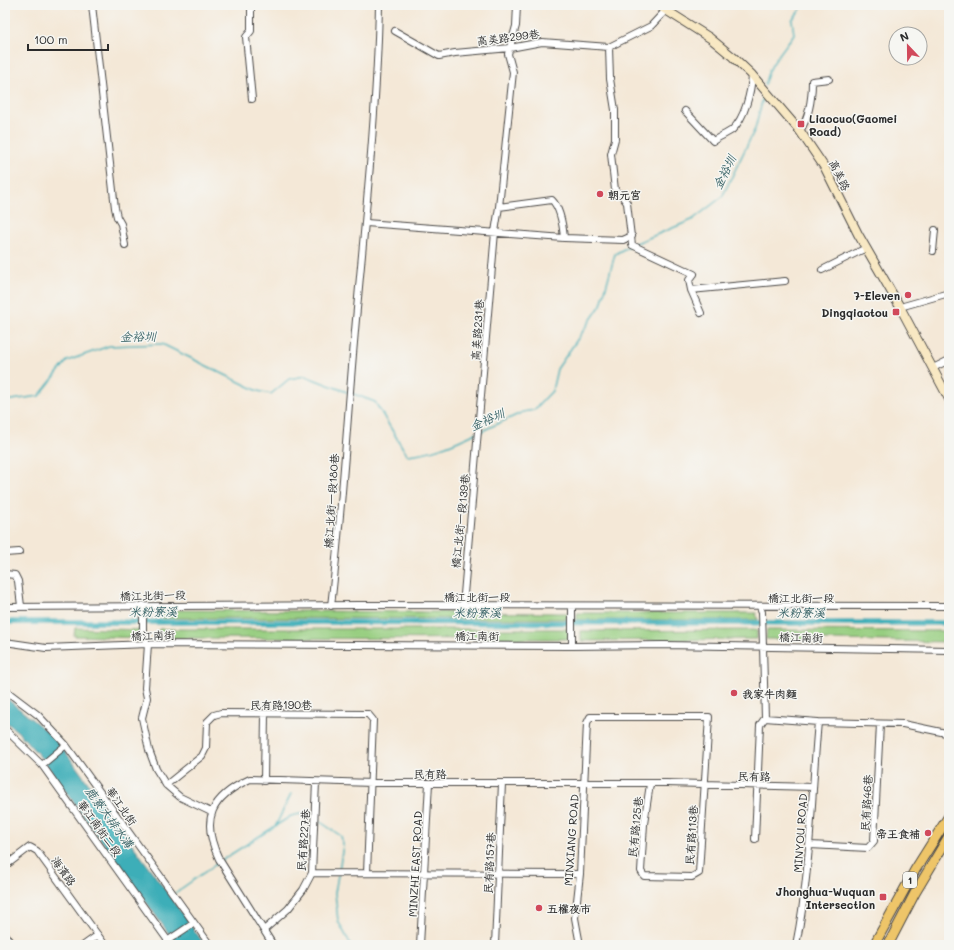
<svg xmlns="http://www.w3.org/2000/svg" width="954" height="950" viewBox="0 0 954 950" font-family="Mali,'LXGW WenKai TC',sans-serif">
	<rect width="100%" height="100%" fill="#f6f6f2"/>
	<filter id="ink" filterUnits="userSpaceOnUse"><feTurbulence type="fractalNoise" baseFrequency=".025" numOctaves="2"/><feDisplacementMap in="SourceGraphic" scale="8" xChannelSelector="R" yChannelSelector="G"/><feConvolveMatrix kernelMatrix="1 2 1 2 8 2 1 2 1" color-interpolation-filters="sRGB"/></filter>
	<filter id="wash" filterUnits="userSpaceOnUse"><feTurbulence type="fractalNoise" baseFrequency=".012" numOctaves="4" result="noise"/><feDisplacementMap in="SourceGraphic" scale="16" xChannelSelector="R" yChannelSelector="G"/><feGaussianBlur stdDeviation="0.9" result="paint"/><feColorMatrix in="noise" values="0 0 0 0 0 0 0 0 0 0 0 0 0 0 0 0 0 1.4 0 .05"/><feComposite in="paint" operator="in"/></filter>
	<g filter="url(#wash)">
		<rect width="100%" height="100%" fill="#f4e8d7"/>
		<path fill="#97ce80" stroke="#617c56" d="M 164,610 L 567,613 L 567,619 L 162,618 Z
			M 577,613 L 756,613 L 758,620 L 577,620 Z
			M 75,628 L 145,630 L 144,638 L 74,636 Z
			M 159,629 L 571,629 L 571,639 L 157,638 Z
			M 757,630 L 757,639 L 581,641 L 581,631 Z
			M 767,630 L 949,631 L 949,642 L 766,639 Z"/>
		<path fill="#3eaeb8" stroke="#346c72" d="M 5,697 L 57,740 L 205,945 L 177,945 L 43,760 L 18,732 L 5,721 Z"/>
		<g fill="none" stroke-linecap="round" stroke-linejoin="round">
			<path stroke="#3eaeb8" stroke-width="1.5" d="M 765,85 C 767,66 784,49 794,34 L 792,20 L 804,5
				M 634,244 L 692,220 L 722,197 L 755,129 L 764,94
				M 351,393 L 375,402 L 407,455 C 432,453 453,444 476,433
				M 5,401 L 39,396 L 67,361 L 109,346 L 162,344 L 258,391 L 271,394 L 289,379 L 305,376 L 347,392
				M 480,432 L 523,412 L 534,410 L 552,391 L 557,369 L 601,305 L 615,254 L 631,245
				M 316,819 L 341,836 L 343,845 L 339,871
				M 276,825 L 291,794
				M 222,860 L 291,816 L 300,814 L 313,817
				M 338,875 L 335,893 L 338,921 L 351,945
				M 175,893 L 219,862"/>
			<path stroke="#3eaeb8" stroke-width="5.5" d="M 5,622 L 949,623"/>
		</g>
	</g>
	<g filter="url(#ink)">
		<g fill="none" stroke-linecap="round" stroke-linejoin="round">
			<g stroke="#494745" stroke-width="8">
				<path id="street" d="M 92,5 L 115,208 L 117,217 L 121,224 L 125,245
					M 251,5 L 251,31 L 246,37 L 252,99
					M 395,31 L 439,56 L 455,53 L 510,48 L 542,42 L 609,47 L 651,26 L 666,10
					M 609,47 L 610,79 L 615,110 L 615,139 L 611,154 L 615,190 L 622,196 L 627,203 L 632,245 L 694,274 L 689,280 L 691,290 L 701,313
					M 685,111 L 713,141 C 719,137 726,134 732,130 C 745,118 751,92 752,75
					M 800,131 C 809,117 812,98 812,81 L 829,79
					M 499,207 L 552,200 C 560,208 563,227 564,238
					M 366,223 L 564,238 L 623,240 L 632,236
					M 933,251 L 935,230
					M 822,270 L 866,248
					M 691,290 L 785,281
					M 900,307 L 949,293
					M 933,368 L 949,360
					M 5,553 L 19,552
					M 5,574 L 15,575 L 18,581 L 21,606
					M 143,605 L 143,636 L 148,644 L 145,688 L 147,698 L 142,718 L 149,750 L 156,769 L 166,785 L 180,797 L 211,812
					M 331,606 C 343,504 348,401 358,298 C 367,200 377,103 379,5
					M 463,606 L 495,232 L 499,207 L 513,72 L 508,54 L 516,26 L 517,5
					M 5,607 L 360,605 L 949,606
					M 760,607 L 762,612 L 765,718
					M 5,642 L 46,648 L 148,644 L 572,646 L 664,645 L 949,650
					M 572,646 L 572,606
					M 5,690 L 38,715 L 66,745 L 210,945
					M 765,718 L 818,722 L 903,724 L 946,733
					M 5,729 L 42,765 L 171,945
					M 42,765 L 66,745
					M 264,781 L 265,714
					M 166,785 L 202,756 L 206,748 L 207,722 L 214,715 L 221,713 L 368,714 L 373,720 L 367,873
					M 755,839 L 760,725 L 765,718
					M 810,845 L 868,848 L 874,841 L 880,724
					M 5,866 L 30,847 L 37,851 L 105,945
					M 312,873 L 580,874
					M 264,930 L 288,909 L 303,890 L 312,873 L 316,782
					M 5,935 L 12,945
					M 167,941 L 194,923
					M 84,945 L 98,935
					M 273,945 L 219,859 C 200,819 211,797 250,779 L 372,783 L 666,783 L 813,787
					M 420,945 L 429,783
					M 495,945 L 502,783
					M 580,945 L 575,918 L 580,874 L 587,723 L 590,717 L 709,717 L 699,873 L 692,877 L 644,876 L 641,871 L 644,824 L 650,784
					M 796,945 C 811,871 811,797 818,722"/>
			</g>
			<g stroke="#494745" stroke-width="10">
				<path id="secondary" d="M 658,5 L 710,38 L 733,57 L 752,75 L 800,131 L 825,168 L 858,234 L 900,307 L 949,399"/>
			</g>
			<g stroke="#494745" stroke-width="11">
				<path id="primary" d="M 874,945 L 915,870 L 949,816
					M 888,945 L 915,893 L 949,836"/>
			</g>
			<use href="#street" stroke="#fff" stroke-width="6"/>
			<use href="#secondary" stroke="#f8e8c3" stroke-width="8"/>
			<use href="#primary" stroke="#eec569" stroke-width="9"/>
		</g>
	</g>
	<g fill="#d1495b" stroke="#f6f6f2" stroke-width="1.5">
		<rect x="797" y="120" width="8" height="8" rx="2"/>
		<circle cx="600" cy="194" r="4"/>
		<circle cx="908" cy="295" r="4"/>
		<rect x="892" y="308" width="8" height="8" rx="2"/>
		<circle cx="734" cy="693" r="4"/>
		<circle cx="928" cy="833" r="4"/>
		<rect x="879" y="893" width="8" height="8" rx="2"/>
		<circle cx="539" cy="908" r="4"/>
	</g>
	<g text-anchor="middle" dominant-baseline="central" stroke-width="3" stroke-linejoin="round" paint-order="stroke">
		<rect fill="#f6f6f2" stroke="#686867" stroke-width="1" x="903" y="872" width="14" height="16" rx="3"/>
		<g font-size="10" font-weight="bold" fill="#2b2b2b">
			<text x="910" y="880">1</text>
		</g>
		<g font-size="11" fill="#2b2b2b" stroke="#f6f6f2">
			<text transform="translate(508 37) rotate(-7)">高美路299巷</text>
			<text transform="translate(840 175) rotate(64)">高美路</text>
			<text transform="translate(477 330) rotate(-86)">高美路231巷</text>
			<text transform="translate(331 501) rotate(-86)">橋江北街一段180巷</text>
			<text transform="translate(460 521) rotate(-84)">橋江北街一段139巷</text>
			<text transform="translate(153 595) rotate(-1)">橋江北街一段</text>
			<text x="477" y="596">橋江北街一段</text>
			<text x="801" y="597">橋江北街一段</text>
			<text transform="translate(153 635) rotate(-1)">橋江南街</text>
			<text x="477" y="635">橋江南街</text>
			<text transform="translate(801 637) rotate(1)">橋江南街</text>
			<text x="281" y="704">民有路190巷</text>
			<text x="430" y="773">民有路</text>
			<text transform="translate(754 776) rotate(1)">民有路</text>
			<text transform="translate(866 803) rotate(-87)">民有路46巷</text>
			<text transform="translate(122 806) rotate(55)">華江北街</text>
			<text transform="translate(635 827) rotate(-84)">民有路125巷</text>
			<text transform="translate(100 828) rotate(54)">華江南街二段</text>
			<text transform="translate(800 833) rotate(-86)">MINYOU ROAD</text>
			<text transform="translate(691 835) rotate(-86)">民有路113巷</text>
			<text transform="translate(303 840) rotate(-86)">民有路227巷</text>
			<text transform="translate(571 840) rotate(-86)">MINXIANG ROAD</text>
			<text transform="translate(489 863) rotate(-87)">民有路157巷</text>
			<text transform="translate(415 864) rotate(-87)">MINZHI EAST ROAD</text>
			<text transform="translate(64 871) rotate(54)">海濱路</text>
		</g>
		<g font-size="11" font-weight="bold" fill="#2b2b2b" stroke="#f6f6f2" text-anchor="start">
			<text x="809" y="118">Liaocuo(Gaomei<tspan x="809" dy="13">Road)</tspan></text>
			<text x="608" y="194">朝元宮</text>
			<text x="900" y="295" text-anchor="end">7-Eleven</text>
			<text x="888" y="312" text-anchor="end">Dingqiaotou</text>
			<text x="742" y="693">我家牛肉麵</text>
			<text x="920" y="833" text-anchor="end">帝王食補</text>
			<text x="875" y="891" text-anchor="end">Jhonghua-Wuquan<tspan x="875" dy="13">Intersection</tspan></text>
			<text x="547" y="908">五權夜市</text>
		</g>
		<g font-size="12" font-style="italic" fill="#335f63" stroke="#f6f6f2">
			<text transform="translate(724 172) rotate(-64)">金裕圳</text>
			<text transform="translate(138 336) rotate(-1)">金裕圳</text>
			<text transform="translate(487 419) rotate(-24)">金裕圳</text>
			<text x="153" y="611">米粉寮溪</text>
			<text x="477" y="612">米粉寮溪</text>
			<text x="801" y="612">米粉寮溪</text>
			<text transform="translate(110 817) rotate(54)">鹿寮大排水溝</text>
		</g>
	</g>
	<rect width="954" height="950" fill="none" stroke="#f6f6f2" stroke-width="20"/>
	<g transform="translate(908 46) rotate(338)"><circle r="19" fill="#f6f6f2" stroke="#a5a5a2"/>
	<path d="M0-3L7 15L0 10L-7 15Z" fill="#d1495b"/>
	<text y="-6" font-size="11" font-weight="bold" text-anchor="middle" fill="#2b2b2b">N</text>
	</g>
	<path d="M28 44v6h80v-6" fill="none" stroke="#2b2b2b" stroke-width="2"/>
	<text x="34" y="44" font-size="12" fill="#2b2b2b" stroke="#f6f6f2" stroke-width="3" paint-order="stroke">100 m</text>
</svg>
